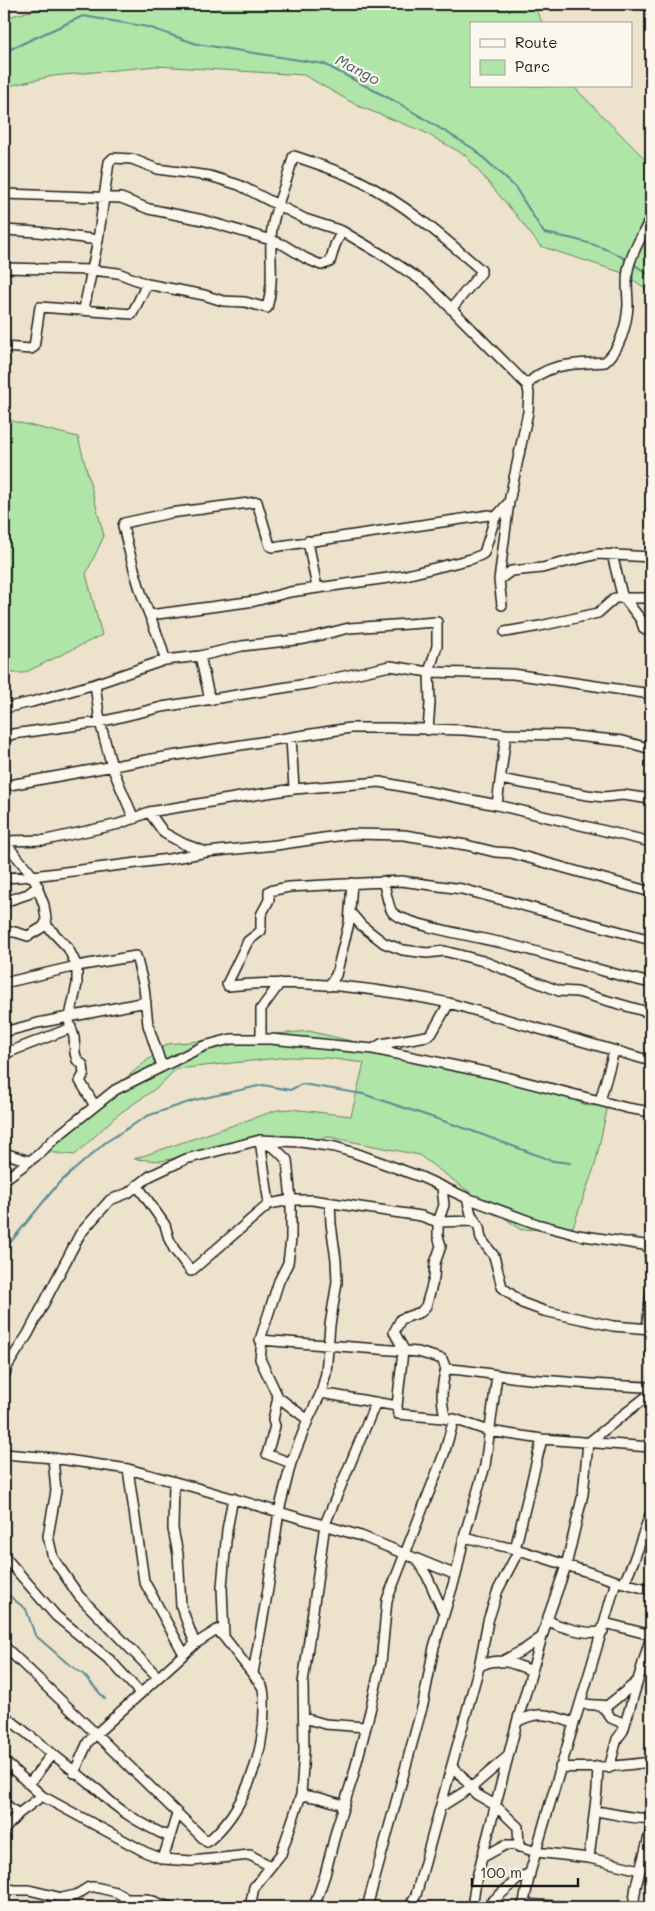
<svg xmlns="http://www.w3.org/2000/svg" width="655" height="1911" viewBox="0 0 655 1911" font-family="Mali,sans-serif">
	<rect width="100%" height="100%" fill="#ede2cc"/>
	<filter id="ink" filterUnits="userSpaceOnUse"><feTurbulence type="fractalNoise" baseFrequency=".02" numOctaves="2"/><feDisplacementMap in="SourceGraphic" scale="10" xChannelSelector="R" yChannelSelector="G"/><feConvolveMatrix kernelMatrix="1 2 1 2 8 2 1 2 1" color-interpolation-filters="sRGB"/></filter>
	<g filter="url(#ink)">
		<path fill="#afe5a7" stroke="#668062" d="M 45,4 L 533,4 L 543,24 L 471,24 L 471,86 L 573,86 L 651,165 L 651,292 L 623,273 L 540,246 L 516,215 L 465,155 L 422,131 L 358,106 L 304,75 L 157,66 L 53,76 L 4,87 L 4,18 L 42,8 Z
			M 4,419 L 78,437 L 104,536 L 86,574 L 102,635 L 24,673 L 4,673 Z
			M 309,1031 L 528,1083 L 589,1106 L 608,1105 L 595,1165 L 573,1227 L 521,1230 L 419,1155 L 329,1137 L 224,1149 L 161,1161 L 134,1159 L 277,1110 L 291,1109 L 351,1116 L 364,1063 L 327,1058 L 288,1057 L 176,1069 L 158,1087 L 116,1116 L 75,1155 L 46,1152 L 115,1087 L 167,1044 Z"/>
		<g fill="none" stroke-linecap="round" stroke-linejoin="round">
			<path stroke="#5b8a92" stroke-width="2" d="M 4,52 L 83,16 L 148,27 L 197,44 L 324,64 L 400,104 L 474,149 L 515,187 L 544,233 C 572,238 605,245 628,261
				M 632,263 L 651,276
				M 4,1250 L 58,1184 L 106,1142 L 147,1116 L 195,1100 L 263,1085 L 290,1090 L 302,1084 L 363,1094 L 464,1128 L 553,1161 L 570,1163
				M 4,1592 L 26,1609 L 35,1635 L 66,1662 L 84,1675 L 105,1699"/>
			<g stroke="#1c1c1c" stroke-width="12">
				<path id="minor" d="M 4,194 L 121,198 L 149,209 L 203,220 L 271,240 L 284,245 L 305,258 L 321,265 L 330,262 L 335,245 L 342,231
					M 4,230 L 38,232 L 98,240
					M 4,268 L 92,270 L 118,273 L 147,284 L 204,295 L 223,301 L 245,302 L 267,308 C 274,284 270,263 271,239 C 272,211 287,185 293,157 L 294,156 C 315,163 336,170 356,179 C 403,202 442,236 481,270 L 481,273 L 451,309
					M 84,309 L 98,240 L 109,162 L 113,158 L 132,159 L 157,169 L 210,176 L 239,185 L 305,219 L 342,231 L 386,257 L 428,285 L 527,385 L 529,393 L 528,412 L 509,502 L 499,580 L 502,605
					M 4,347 L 31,349 L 34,347 L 40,307 L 132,314 L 147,284
					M 527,385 C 547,362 576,364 605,362 C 620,350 627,324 628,305 C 628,292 625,279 629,266 C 633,249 644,233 651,217
					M 308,541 L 317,588
					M 612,554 L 622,595 L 641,620 L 644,629 L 651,633
					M 499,580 L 511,571 L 542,568 L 598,554 L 651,557
					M 150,615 L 255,601 L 290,592 L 402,576 L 471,559 L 481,555 L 484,553 L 495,518 L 509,502
					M 505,632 L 540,626 L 598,613 L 615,598 L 651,598
					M 200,656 L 210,700
					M 165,660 C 161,639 151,621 144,601 C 135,576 129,551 123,526 L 124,523 L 170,513 L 257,502 L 270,546 L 273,547 L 489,515 L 495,518
					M 95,684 L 100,722 L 112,767 L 134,819
					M 4,708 L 32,702 L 95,684 L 165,660 L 200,656 L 242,646 L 305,639 L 349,628 L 437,622 L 437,646 L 429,672 L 430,703 L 428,730
					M 4,738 L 13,734 L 100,722 L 162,707 L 313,683 L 390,666 L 429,672 L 513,674 L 651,694
					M 291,738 L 294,789
					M 500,779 L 587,795 L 604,797 L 623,795 L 651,799
					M 4,786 L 152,759 L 350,728 L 389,728 L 463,730 L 506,734 L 566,735 L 623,741 L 651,749
					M 497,805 L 506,734
					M 149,812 L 164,833 L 184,844 L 206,852
					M 4,841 L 46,840 L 119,824 L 149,812 L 241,797 L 294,789 L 380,782 L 497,805 L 651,842
					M 4,846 L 7,845 L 33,876 L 44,905 L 47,926 L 68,948 L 77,966 L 77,984 L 69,1021 L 74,1037 L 75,1053 L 77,1060 L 83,1065 L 84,1074 L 80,1081 L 95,1106
					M 4,878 L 33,876 L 169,859 L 207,852 L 276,845 L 351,834 L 404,835 L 466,845 L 495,852 L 511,853 L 651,892
					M 383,881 C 385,887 389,910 393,913 C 406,925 482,938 503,943 C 553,955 601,972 651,983
					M 4,902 L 28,894 L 38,886
					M 350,912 L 361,925 L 384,943 L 403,950 L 427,953 L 444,951 L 483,961 L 559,991 L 577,992 L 651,1013
					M 4,932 L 15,932 L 28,936 L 43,927 L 46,922
					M 651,940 L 462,889 L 401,881 L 289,887 L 269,891 L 269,900 L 261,915 L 261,931 L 248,941 L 227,984 L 228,986 C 301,978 377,988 449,1003 L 651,1061
					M 4,983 L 77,966 L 136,956 L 144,987 L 148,1025 L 162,1067
					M 329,986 L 336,975 L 349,923 L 352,883
					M 4,1032 L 38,1023 L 146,1002
					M 261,1038 L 261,1009 L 280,983
					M 373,1049 L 381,1044 L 427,1036 L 432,1033 L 449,1003
					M 4,1054 L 71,1028
					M 600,1101 L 614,1051
					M 260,1140 L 269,1204
					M 263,1145 L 269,1145 L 276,1149 L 287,1160 L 291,1200 L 291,1239 L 288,1263 L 279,1281 L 260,1340 L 418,1352 L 442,1359 L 446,1369 C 471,1370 495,1375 519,1378 C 563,1382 607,1386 651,1387
					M 4,1153 L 29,1161
					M 4,1180 L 39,1154 L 55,1138 L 115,1090 L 204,1046 L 231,1039 L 271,1039 L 373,1049 L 490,1073 L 627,1108 L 651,1112
					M 137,1185 L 165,1225 L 169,1239 L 174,1249 L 191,1271 L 269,1204 L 291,1200 L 312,1200 L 421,1216 L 438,1222 L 475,1221
					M 442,1188 L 444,1205 L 438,1222 L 438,1236 L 441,1246 L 435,1263 L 434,1278 L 426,1306 L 421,1312 L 401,1319 L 394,1332 L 403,1348 L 403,1351 L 397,1406 L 398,1414 L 454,1419 L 489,1431 L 542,1439 L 651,1447
					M 467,1198 L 471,1214 L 479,1227 L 481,1239 L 494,1256 L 502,1287 L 522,1303 L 544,1311 L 613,1326 L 651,1329
					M 650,1332 L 647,1329 L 651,1292
					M 262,1341 L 260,1359 L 278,1397 L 308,1420
					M 4,1377 L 8,1365 L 28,1334 L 80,1234 L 110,1200 L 128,1193 L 150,1176 L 186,1159 L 260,1140 L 301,1142 L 335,1147 L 355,1153 L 421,1177 L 467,1198 L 537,1224 L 578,1235 L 644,1245 L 649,1249 L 651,1268
					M 321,1393 L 397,1406
					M 278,1397 L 273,1420 L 275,1426 L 267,1454 L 291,1463
					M 446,1419 C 440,1401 441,1386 446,1369
					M 4,1454 L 53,1458 L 128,1469 L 197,1488 L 361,1536 L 456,1575
					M 53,1458 L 56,1491 L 48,1536 L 53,1558 L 79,1596 L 158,1677
					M 128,1469 L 144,1581 L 184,1654
					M 174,1482 L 173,1529 L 178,1554 L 181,1606 L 195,1644
					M 464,1537 L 519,1550 L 616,1581 L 651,1590
					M 515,1549 L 542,1439
					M 4,1556 L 56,1616 L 111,1661 L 140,1693
					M 416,1559 L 427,1576 L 444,1614
					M 624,1583 L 634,1560 L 651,1512
					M 547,1620 C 559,1627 590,1636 603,1631
					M 605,1623 L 651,1635
					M 217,1630 L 224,1637 L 262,1686 C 265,1694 264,1701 264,1709 C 264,1756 244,1812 207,1842 L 96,1734 L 195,1644 Z
					M 224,1637 L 222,1587 L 227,1530 L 233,1498
					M 4,1646 L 96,1734 L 88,1742 L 74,1773
					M 501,1662 L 525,1649 L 542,1637
					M 479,1667 C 495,1655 516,1664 532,1671
					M 253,1673 L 268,1589 L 279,1511 L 291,1463 L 308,1420 L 321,1393 L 326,1373 L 330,1325 L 337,1282 L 336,1260 L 331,1224 L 330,1203
					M 581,1704 L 596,1705 L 604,1708 L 611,1718 L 625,1724
					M 599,1705 L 607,1706 L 638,1681
					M 4,1715 L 99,1791 C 119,1812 144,1825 169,1837
					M 304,1718 L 325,1724 L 365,1727
					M 517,1722 C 538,1710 552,1715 573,1723
					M 4,1761 L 42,1796 L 145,1852 L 163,1859 L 192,1861 L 250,1855 L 270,1866
					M 452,1767 L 461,1775 L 476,1794 L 495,1805 L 518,1827 L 519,1847
					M 560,1767 C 591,1769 621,1766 651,1762
					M 609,1768 L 617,1739 L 623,1731 L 651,1636
					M 29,1784 L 52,1754
					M 301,1795 L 320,1798 L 344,1805
					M 4,1803 L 18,1814
					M 442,1806 L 472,1787 L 507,1757
					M 595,1811 C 614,1813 633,1820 651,1818
					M 4,1830 L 18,1814 L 42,1796
					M 483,1857 L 505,1845 L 515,1845 L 536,1852 L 589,1858 L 640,1870
					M 589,1858 L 597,1790 L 598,1766
					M 163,1859 L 177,1814
					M 4,1888 L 14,1890 L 29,1890 L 62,1898 L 76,1895 L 89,1887 L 95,1887 L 116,1892 L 123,1896 L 128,1907
					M 126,1899 L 147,1899 L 169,1907
					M 523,1904 L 570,1907
					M 250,1907 L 254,1887 L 281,1854 L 301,1795 L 304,1750 L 303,1683 L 325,1524 L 376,1402
					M 314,1907 L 325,1875 L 337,1827 L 353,1777 L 370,1711 L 381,1663 L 387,1600 L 444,1454 L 454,1419
					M 367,1907 L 423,1704 L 434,1647 L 456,1575 L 464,1537 L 485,1466 L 497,1375
					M 409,1907 L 416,1895 L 479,1667 L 488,1621 L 498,1590 L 519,1550
					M 472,1907 L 476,1881 L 517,1722 L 547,1620 L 566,1566 L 583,1494 L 588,1443 L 651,1393
					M 486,1907 L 519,1878 L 530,1873 C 557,1775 589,1679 616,1581
					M 523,1907 L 530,1873
					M 633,1907 L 636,1886 L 651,1829"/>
			</g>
			<use href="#minor" stroke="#fbf7ec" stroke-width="9"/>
		</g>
	</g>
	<g text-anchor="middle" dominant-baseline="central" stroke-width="4.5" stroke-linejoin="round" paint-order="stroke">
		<g font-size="15" font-style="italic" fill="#415c61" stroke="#fbf7ec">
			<text transform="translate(358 69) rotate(28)">Mango</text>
		</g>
	</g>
	<rect width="655" height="1911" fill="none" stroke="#fbf7ec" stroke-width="20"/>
	<rect x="10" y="10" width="635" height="1891" fill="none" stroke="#1c1c1c" stroke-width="2" filter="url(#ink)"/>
	<rect x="470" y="22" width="162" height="65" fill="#fbf7ec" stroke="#a29f99"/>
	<rect x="480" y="39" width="25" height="8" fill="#fbf7ec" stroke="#a29f99"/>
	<text x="515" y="48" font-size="15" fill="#1c1c1c">Route</text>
	<rect x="480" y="60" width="25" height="15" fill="#afe5a7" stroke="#a29f99"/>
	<text x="515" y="72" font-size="15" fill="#1c1c1c">Parc</text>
	<path d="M472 1878v8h106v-8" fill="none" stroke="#1c1c1c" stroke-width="2.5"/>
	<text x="480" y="1878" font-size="15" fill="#1c1c1c" stroke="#fbf7ec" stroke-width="4" paint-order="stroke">100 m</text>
</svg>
